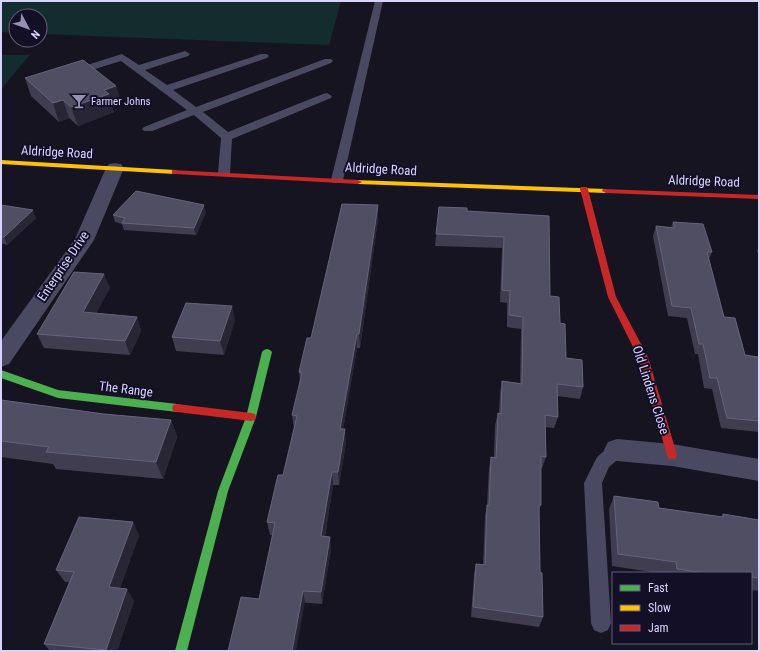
<svg xmlns="http://www.w3.org/2000/svg" width="760" height="652" viewBox="0 0 760 652" font-family="'Roboto Condensed',sans-serif">
	<rect width="100%" height="100%" fill="#161421"/>
	<path fill="#132c2d" d="M 1,1 L 341,1 L 329,45 L 40,34 L 40,16 L 16,16 L 16,33 L 1,32 Z
		M 1,55 L 30,55 L 1,89 Z"/>
	<g fill="none" stroke-linecap="round" stroke-linejoin="round">
		<path fill="#4a4962" fill-rule="evenodd" d="M 375,1 L 383,1 L 343,180 L 341,183 L 333,183 L 331,180 Z
			M 185,51 L 190,54 L 188,56 L 145,70 L 167,85 L 261,54 L 267,54 L 269,56 L 267,58 L 173,90 L 196,107 L 325,59 L 331,59 L 333,61 L 331,63 L 203,112 L 228,132 L 323,94 L 327,93 L 332,96 L 331,98 L 232,139 L 230,173 L 228,176 L 220,176 L 218,173 L 221,138 L 194,115 L 152,131 L 144,131 L 142,129 L 144,127 L 187,110 L 121,61 L 72,76 L 67,73 L 68,71 L 122,54 L 139,65 Z
			M 617,443 L 623,445 L 626,450 L 623,455 L 609,467 L 602,483 L 611,623 L 608,630 L 601,633 L 594,630 L 591,623 L 584,483 L 597,457 L 611,445 Z"/>
		<path fill="#4a4962" fill-rule="evenodd" d="M 115,163 L 121,164 L 124,168 L 94,240 L 9,364 L 1,367 L 1,341 L 75,239 L 106,168 L 109,164 Z
			M 617,439 L 672,444 L 759,459 L 759,481 L 672,466 L 617,461 L 608,458 L 604,450 L 608,442 Z"/>
		<path fill="#4caf50" fill-rule="evenodd" d="M 267,349 L 270,350 L 272,352 L 256,417 L 228,491 L 187,651 L 175,651 L 218,491 L 246,417 L 262,352 L 264,350 Z
			M 1,370 L 58,390 L 177,404 L 181,405 L 182,408 L 181,411 L 177,412 L 58,398 L 1,378 Z"/>
		<path fill="#ffc107" fill-rule="evenodd" d="M 1,160 L 175,170 L 179,172 L 175,174 L 1,164 Z
			M 355,180 L 606,189 L 610,191 L 606,193 L 358,184 L 354,182 Z"/>
		<path fill="#c62828" fill-rule="evenodd" d="M 172,170 L 358,180 L 362,182 L 358,184 L 175,174 L 172,174 Z
			M 581,187 L 587,187 L 588,189 L 616,297 L 648,357 L 677,455 L 676,458 L 672,459 L 668,458 L 667,455 L 638,357 L 608,297 L 580,189 Z
			M 603,189 L 759,195 L 759,199 L 606,193 L 602,191 Z
			M 177,404 L 251,413 L 255,414 L 256,417 L 255,420 L 251,421 L 177,412 L 173,411 L 172,408 L 173,405 Z"/>
	</g>
	<path fill="#403d50" d="M 25,78 L 116,86 L 121,104 L 112,107 L 114,112 L 78,126 L 69,118 L 59,122 L 31,96 Z
		M 1,205 L 36,218 L 7,245 L 1,243 Z
		M 378,205 L 378,219 L 360,348 L 357,348 L 343,429 L 346,442 L 339,485 L 333,485 L 325,537 L 331,549 L 322,604 L 259,599 L 273,535 L 270,535 L 267,522 L 283,475 L 294,428 L 292,415 L 300,381 L 299,372 L 311,338 Z
		M 439,207 L 467,211 L 549,216 L 550,296 L 560,323 L 566,358 L 583,387 L 580,399 L 557,396 L 558,417 L 554,428 L 545,427 L 546,457 L 542,468 L 541,468 L 541,505 L 539,510 L 540,572 L 543,617 L 539,627 L 471,617 L 474,574 L 476,564 L 483,565 L 485,516 L 487,505 L 489,468 L 491,457 L 494,457 L 495,425 L 498,413 L 499,414 L 500,393 L 502,381 L 520,383 L 521,329 L 507,327 L 507,303 L 500,302 L 502,248 L 435,246 Z
		M 206,212 L 196,235 L 124,230 L 122,224 L 115,222 L 113,215 Z
		M 673,222 L 712,252 L 709,259 L 724,317 L 745,355 L 759,361 L 759,432 L 721,428 L 712,389 L 704,388 L 698,354 L 695,354 L 687,318 L 668,316 L 653,236 L 656,226 L 671,228 Z
		M 759,247 L 759,256 L 757,251 Z
		M 110,288 L 96,313 L 137,317 L 141,331 L 130,355 L 44,348 L 37,334 Z
		M 235,320 L 224,355 L 176,351 L 172,337 Z
		M 1,400 L 104,414 L 171,420 L 177,437 L 163,479 L 56,469 L 53,464 L 1,457 Z
		M 614,496 L 659,508 L 721,517 L 723,514 L 759,520 L 759,591 L 751,590 L 751,573 L 658,573 L 612,566 L 609,509 Z
		M 139,535 L 120,588 L 134,601 L 117,651 L 50,651 L 44,644 L 69,582 L 65,582 L 56,570 Z"/>
	<path fill="#282635" d="M 116,86 L 121,104 L 112,107 L 114,112 L 78,126 L 71,107 L 104,90 Z
		M 63,100 L 69,118 L 59,122 L 53,103 Z
		M 204,205 L 206,212 L 196,235 L 194,228 Z
		M 378,205 L 378,219 L 360,348 L 359,334 Z
		M 33,210 L 36,218 L 7,245 L 4,237 Z
		M 104,274 L 110,288 L 89,326 L 83,312 Z
		M 232,306 L 235,320 L 224,355 L 220,341 Z
		M 137,317 L 141,331 L 130,355 L 125,341 Z
		M 357,334 L 357,348 L 341,442 L 340,429 Z
		M 171,420 L 177,437 L 163,479 L 156,462 Z
		M 345,429 L 346,442 L 339,485 L 338,472 Z
		M 332,472 L 333,485 L 323,549 L 321,536 Z
		M 133,522 L 139,535 L 116,599 L 109,587 Z
		M 330,537 L 331,549 L 322,604 L 321,592 Z
		M 127,589 L 134,601 L 117,651 L 107,651 L 106,650 Z
		M 303,591 L 305,602 L 296,651 L 292,651 Z"/>
	<path fill="#504e63" stroke="#66637b" d="M 83,60 L 116,86 L 104,90 L 109,94 L 71,107 L 63,100 L 53,103 L 25,78 Z
		M 136,191 L 204,205 L 194,228 L 122,223 L 125,218 L 113,215 Z
		M 342,204 L 378,205 L 359,334 L 357,334 L 340,429 L 345,429 L 338,472 L 332,472 L 321,536 L 330,537 L 321,592 L 303,591 L 292,651 L 228,651 L 241,597 L 259,599 L 275,523 L 267,522 L 278,475 L 283,475 L 297,416 L 292,415 L 302,373 L 299,372 L 307,338 L 311,338 Z
		M 1,205 L 33,210 L 4,237 L 1,237 Z
		M 439,207 L 467,208 L 467,211 L 549,216 L 550,296 L 559,297 L 560,323 L 565,324 L 566,358 L 582,360 L 583,387 L 557,384 L 558,417 L 545,415 L 546,457 L 541,456 L 541,505 L 539,505 L 540,572 L 542,573 L 543,617 L 473,607 L 476,564 L 485,565 L 487,505 L 489,506 L 491,457 L 496,458 L 498,413 L 501,414 L 502,381 L 522,384 L 523,317 L 509,315 L 510,291 L 502,290 L 504,237 L 436,234 Z
		M 673,222 L 703,224 L 712,252 L 707,252 L 724,317 L 735,318 L 745,355 L 758,357 L 759,361 L 759,421 L 727,418 L 717,378 L 710,378 L 703,344 L 699,344 L 691,308 L 672,306 L 656,226 L 675,228 Z
		M 74,272 L 104,274 L 83,312 L 137,317 L 125,341 L 37,334 Z
		M 186,303 L 232,306 L 220,341 L 172,337 Z
		M 1,400 L 104,414 L 171,420 L 156,462 L 46,452 L 49,447 L 1,441 Z
		M 614,496 L 658,502 L 659,508 L 723,517 L 723,514 L 759,520 L 759,578 L 751,577 L 751,573 L 706,573 L 677,569 L 676,562 L 618,554 Z
		M 79,517 L 133,522 L 109,587 L 127,589 L 106,650 L 44,644 L 74,572 L 56,570 Z"/>
	<defs>
		<g id="bar-bare" transform="scale(1.2)"><path d="M-6-5H6L.8 .8V4.5H3.5V6h-7V4.5H-.8V.8Z" fill="#9591b1" stroke="#130f26" stroke-width="2.5" paint-order="stroke"/></g>
	</defs>
	<g fill-rule="evenodd">
		<use href="#bar-bare" x="79" y="101"/>
	</g>
	<g text-anchor="middle" dominant-baseline="central" stroke-width="4" stroke-linejoin="round" paint-order="stroke">
		<g font-size="11" fill="#d9d4ff" stroke="#130f26" text-anchor="start">
			<text x="91" y="101">Farmer Johns</text>
		</g>
		<g font-size="13" fill="#d9d4ff" stroke="#130f26">
			<text transform="translate(57 152) rotate(3)">Aldridge Road</text>
			<text transform="translate(381 169) rotate(3)">Aldridge Road</text>
			<text transform="translate(704 181) rotate(2)">Aldridge Road</text>
			<text transform="translate(63 266) rotate(-56)">Enterprise Drive</text>
			<text transform="translate(126 389) rotate(7)">The Range</text>
			<text transform="translate(651 390) rotate(72)">Old Lindens Close</text>
		</g>
	</g>
	<rect width="760" height="652" fill="none" stroke="#d9d4ff" stroke-width="4"/>
	<rect x="612" y="572" width="140" height="72" fill="#130f26" stroke="#625e7d"/>
	<rect x="620" y="585" width="20" height="6" fill="#4caf50" stroke="#625e7d"/>
	<text x="648" y="592" font-size="12" fill="#d9d4ff">Fast</text>
	<rect x="620" y="605" width="20" height="6" fill="#ffc107" stroke="#625e7d"/>
	<text x="648" y="612" font-size="12" fill="#d9d4ff">Slow</text>
	<rect x="620" y="625" width="20" height="6" fill="#c62828" stroke="#625e7d"/>
	<text x="648" y="632" font-size="12" fill="#d9d4ff">Jam</text>
	<g transform="translate(28 28) rotate(131)"><circle r="19" fill="#130f26" stroke="#625e7d"/>
	<path d="M0-3L7 15L0 10L-7 15Z" fill="#9591b1"/>
	<text y="-6" font-size="11" font-weight="bold" text-anchor="middle" fill="#d9d4ff">N</text>
	</g>
</svg>
